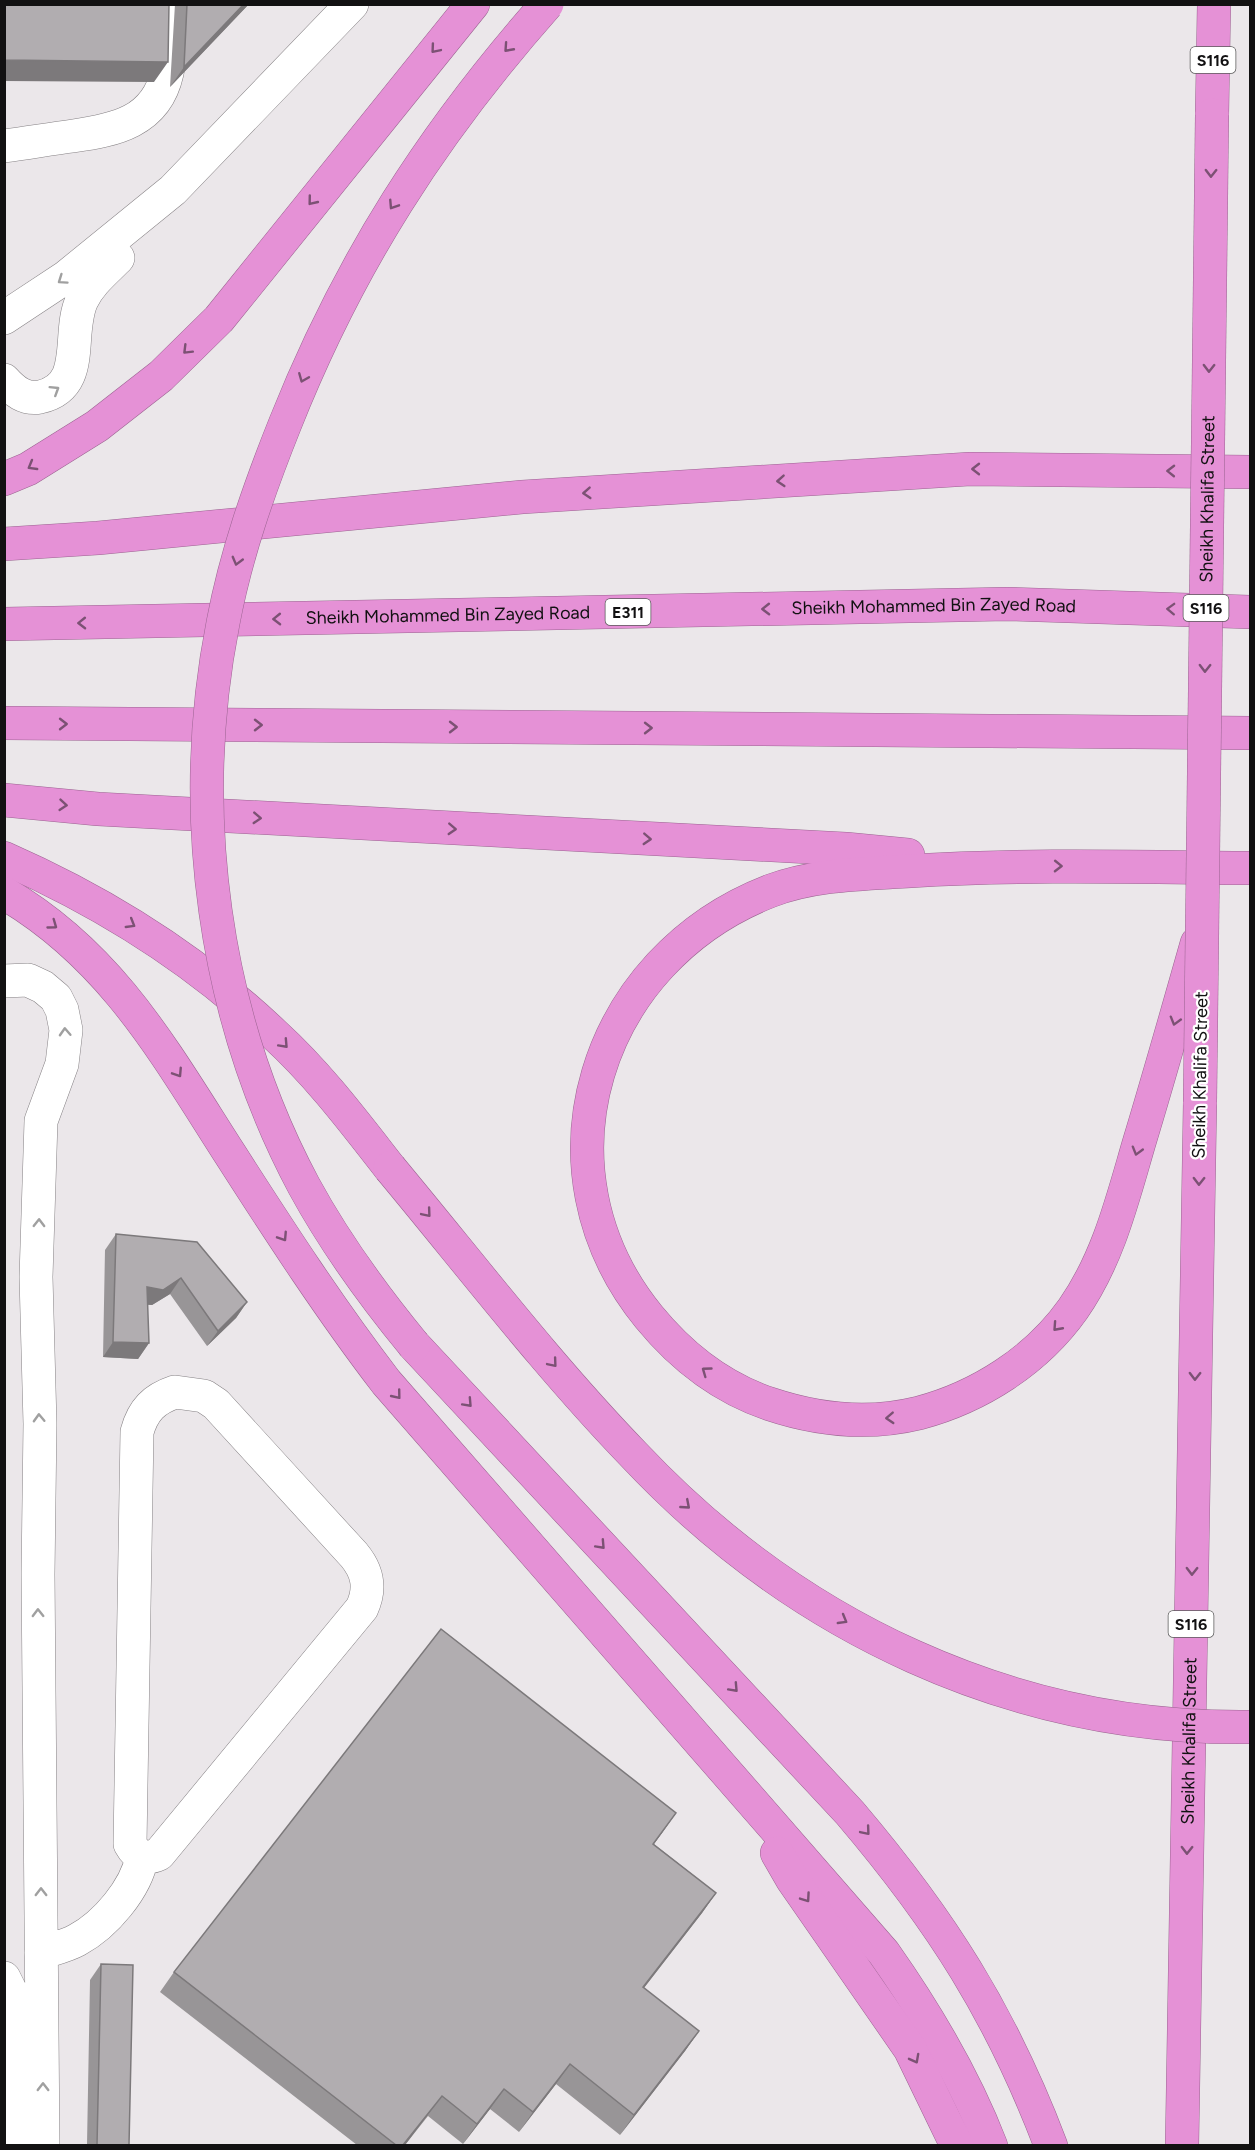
<svg xmlns="http://www.w3.org/2000/svg" width="1255" height="2150" viewBox="0 0 1255 2150" font-family="Figtree,sans-serif">
	<rect width="100%" height="100%" fill="#ebe7ea"/>
	<g fill="none" stroke-linecap="round" stroke-linejoin="round">
		<g stroke="#868285" stroke-width="34">
			<path id="minor" d="M 4,146 C 27,143 50,139 73,136 C 115,130 156,122 167,73 C 172,51 169,27 169,4
				M 4,318 L 66,277 L 173,190 L 352,4
				M 4,380 C 14,391 25,400 40,397 C 88,386 66,334 82,300 C 90,283 105,271 118,258
				M 4,981 L 28,980 L 43,987 L 56,998 L 62,1010 L 66,1030 L 62,1064 L 41,1121 L 36,1277 L 40,1424 L 38,1574 L 43,2146
				M 175,1392 L 204,1396 L 216,1404 L 354,1555 C 368,1572 371,1588 362,1608 L 159,1854 C 146,1860 137,1857 130,1844 L 137,1432 C 143,1410 154,1399 175,1392 Z
				M 41,1953 C 53,1949 66,1946 77,1940 C 105,1925 136,1889 142,1857
				M 4,1978 L 11,1992 L 10,2146"/>
		</g>
		<g stroke="#9b6491" stroke-width="34">
			<g id="highway">
				<path d="M 1212,115 L 1214,4"/>
				<path d="M 4,479 L 28,469 L 97,426 L 161,376 L 219,319 L 473,4"/>
				<path d="M 4,544 L 98,538 L 522,497 L 970,469 L 1250,472"/>
				<path id="s1" d="M 4,624 L 1007,604 L 1250,612"/>
				<path d="M 4,723 L 1250,733"/>
				<path d="M 4,800 L 98,809 L 846,849 L 908,855"/>
				<path d="M 4,858 C 104,902 195,959 274,1034 C 318,1074 354,1122 390,1168"/>
				<path d="M 4,893 C 112,956 165,1053 230,1154 C 280,1232 330,1309 386,1382 L 884,1953 C 927,2014 964,2076 991,2146"/>
				<path d="M 1197,943 C 1178,1010 1159,1077 1139,1143 C 1122,1201 1108,1259 1073,1309 C 1036,1361 979,1397 919,1413 C 870,1425 818,1420 770,1404 C 722,1388 681,1356 649,1317 C 527,1168 595,959 770,891 C 815,874 863,874 910,871 C 1024,864 1137,867 1250,868"/>
				<path d="M 414,1345 L 850,1813 C 941,1920 1001,2014 1051,2146"/>
				<path d="M 777,1853 L 792,1879 L 910,2049 L 957,2146"/>
				<path id="s2" d="M 1182,2146 L 1200,1102"/>
			</g>
		</g>
		<use href="#minor" stroke="#fff" stroke-width="33"/>
		<use href="#highway" stroke="#e591d6" stroke-width="33"/>
		<g stroke="#9b6491" stroke-width="34" stroke-linecap="butt">
			<g id="highway-bridge">
				<path id="s3" d="M 1200,1102 L 1212,115"/>
				<path d="M 390,1168 C 470,1264 547,1365 634,1455 C 796,1627 1013,1730 1250,1727"/>
				<path d="M 414,1345 C 372,1294 335,1243 304,1186 C 213,1016 186,811 223,623 C 236,554 259,489 285,424 C 349,263 432,134 547,4"/>
			</g>
		</g>
		<use href="#highway-bridge" stroke="#e591d6" stroke-width="33"/>
	</g>
	<path fill="#989597" d="M 175,4 L 249,4 L 170,87 Z
		M 116,1234 L 247,1302 L 236,1318 L 207,1346 L 170,1294 L 152,1305 L 147,1305 L 149,1343 L 138,1359 L 103,1357 L 105,1250 Z
		M 676,1813 L 654,1844 L 716,1893 L 702,1913 L 644,1988 L 699,2031 L 685,2051 L 620,2135 L 556,2084 L 519,2132 L 490,2109 L 463,2144 L 428,2116 L 405,2145 L 357,2145 L 160,1992 L 174,1972 Z
		M 101,1964 L 129,2145 L 87,2145 L 90,1980 Z"/>
	<path fill="#7c797b" d="M 244,4 L 249,4 L 170,87 L 184,67 Z
		M 4,60 L 168,62 L 154,82 L 4,81 Z
		M 181,1278 L 170,1294 L 152,1305 L 136,1303 L 147,1287 Z
		M 247,1302 L 236,1318 L 207,1346 L 218,1331 Z
		M 113,1342 L 149,1343 L 138,1359 L 103,1357 Z
		M 676,1813 L 662,1833 L 639,1864 L 653,1844 Z
		M 716,1893 L 702,1913 L 629,2007 L 643,1987 Z
		M 699,2031 L 685,2051 L 620,2135 L 634,2115 Z
		M 570,2064 L 556,2084 L 519,2132 L 533,2112 Z
		M 504,2089 L 490,2109 L 463,2144 L 477,2124 Z
		M 442,2096 L 405,2145 L 403,2145 Z"/>
	<path fill="#b1adb0" stroke="#7c797b" stroke-width="1.5" d="M 4,4 L 169,4 L 168,62 L 4,60 Z
		M 187,4 L 244,4 L 184,67 Z
		M 116,1234 L 197,1242 L 247,1302 L 218,1331 L 181,1278 L 163,1290 L 147,1287 L 149,1343 L 113,1342 Z
		M 441,1629 L 676,1813 L 653,1844 L 716,1893 L 643,1987 L 699,2031 L 634,2115 L 570,2064 L 533,2112 L 504,2089 L 477,2124 L 442,2096 L 403,2145 L 396,2145 L 174,1972 Z
		M 101,1964 L 133,1965 L 129,2145 L 97,2145 Z"/>
	<defs><path id="oneway-chevron" d="M-2-3.5L2.5 0L-2 3.5" fill="none" stroke-width="1.6" stroke-linecap="round" stroke-linejoin="round" transform="scale(1.5)"/></defs>
	<g stroke="#7c5174">
		<use href="#oneway-chevron" transform="translate(508 48) rotate(132)"/>
		<use href="#oneway-chevron" transform="translate(435 49) rotate(130)"/>
		<use href="#oneway-chevron" transform="translate(1211 173) rotate(91)"/>
		<use href="#oneway-chevron" transform="translate(312 201) rotate(129)"/>
		<use href="#oneway-chevron" transform="translate(393 205) rotate(123)"/>
		<use href="#oneway-chevron" transform="translate(187 350) rotate(135)"/>
		<use href="#oneway-chevron" transform="translate(1209 368) rotate(91)"/>
		<use href="#oneway-chevron" transform="translate(303 378) rotate(112)"/>
		<use href="#oneway-chevron" transform="translate(32 466) rotate(150)"/>
		<use href="#oneway-chevron" transform="translate(976 469) rotate(180)"/>
		<use href="#oneway-chevron" transform="translate(1171 471) rotate(-179)"/>
		<use href="#oneway-chevron" transform="translate(781 481) rotate(176)"/>
		<use href="#oneway-chevron" transform="translate(587 493) rotate(176)"/>
		<use href="#oneway-chevron" transform="translate(237 561) rotate(105)"/>
		<use href="#oneway-chevron" transform="translate(766 609) rotate(179)"/>
		<use href="#oneway-chevron" transform="translate(1171 609) rotate(-178)"/>
		<use href="#oneway-chevron" transform="translate(277 619) rotate(179)"/>
		<use href="#oneway-chevron" transform="translate(82 623) rotate(179)"/>
		<use href="#oneway-chevron" transform="translate(1205 668) rotate(91)"/>
		<use href="#oneway-chevron" transform="translate(63 724)"/>
		<use href="#oneway-chevron" transform="translate(258 725)"/>
		<use href="#oneway-chevron" transform="translate(453 727)"/>
		<use href="#oneway-chevron" transform="translate(648 728)"/>
		<use href="#oneway-chevron" transform="translate(63 805) rotate(5)"/>
		<use href="#oneway-chevron" transform="translate(257 818) rotate(3)"/>
		<use href="#oneway-chevron" transform="translate(452 829) rotate(3)"/>
		<use href="#oneway-chevron" transform="translate(647 839) rotate(3)"/>
		<use href="#oneway-chevron" transform="translate(1058 866) rotate(1)"/>
		<use href="#oneway-chevron" transform="translate(131 924) rotate(31)"/>
		<use href="#oneway-chevron" transform="translate(53 925) rotate(36)"/>
		<use href="#oneway-chevron" transform="translate(1175 1021) rotate(106)"/>
		<use href="#oneway-chevron" transform="translate(284 1044) rotate(47)"/>
		<use href="#oneway-chevron" transform="translate(178 1073) rotate(57)"/>
		<use href="#oneway-chevron" transform="translate(1137 1151) rotate(106)"/>
		<use href="#oneway-chevron" transform="translate(1199 1181) rotate(91)"/>
		<use href="#oneway-chevron" transform="translate(427 1213) rotate(50)"/>
		<use href="#oneway-chevron" transform="translate(283 1237) rotate(57)"/>
		<use href="#oneway-chevron" transform="translate(1057 1327) rotate(132)"/>
		<use href="#oneway-chevron" transform="translate(553 1363) rotate(50)"/>
		<use href="#oneway-chevron" transform="translate(706 1371) rotate(-144)"/>
		<use href="#oneway-chevron" transform="translate(1195 1376) rotate(91)"/>
		<use href="#oneway-chevron" transform="translate(397 1395) rotate(51)"/>
		<use href="#oneway-chevron" transform="translate(468 1403) rotate(47)"/>
		<use href="#oneway-chevron" transform="translate(890 1418) rotate(177)"/>
		<use href="#oneway-chevron" transform="translate(686 1505) rotate(41)"/>
		<use href="#oneway-chevron" transform="translate(601 1545) rotate(47)"/>
		<use href="#oneway-chevron" transform="translate(1192 1571) rotate(91)"/>
		<use href="#oneway-chevron" transform="translate(843 1620) rotate(30)"/>
		<use href="#oneway-chevron" transform="translate(734 1688) rotate(47)"/>
		<use href="#oneway-chevron" transform="translate(866 1831) rotate(50)"/>
		<use href="#oneway-chevron" transform="translate(1187 1850) rotate(91)"/>
		<use href="#oneway-chevron" transform="translate(806 1898) rotate(55)"/>
		<use href="#oneway-chevron" transform="translate(915 2059) rotate(62)"/>
	</g>
	<g stroke="#a0a0a0">
		<use href="#oneway-chevron" transform="translate(62 280) rotate(145)"/>
		<use href="#oneway-chevron" transform="translate(55 390) rotate(-32)"/>
		<use href="#oneway-chevron" transform="translate(65 1032) rotate(-93)"/>
		<use href="#oneway-chevron" transform="translate(39 1223) rotate(-89)"/>
		<use href="#oneway-chevron" transform="translate(39 1418) rotate(-92)"/>
		<use href="#oneway-chevron" transform="translate(38 1613) rotate(-91)"/>
		<use href="#oneway-chevron" transform="translate(41 1892) rotate(-90)"/>
		<use href="#oneway-chevron" transform="translate(43 2087) rotate(-90)"/>
	</g>
	<g text-anchor="middle" dominant-baseline="central" stroke-width="4.5" stroke-linejoin="round" paint-order="stroke">
		<g fill="#fff" stroke="#595859" stroke-width="1.5">
			<rect x="1190.5" y="47" width="45" height="26" rx="4.5"/>
			<rect x="1183.5" y="595" width="45" height="26" rx="4.5"/>
			<rect x="605.5" y="599" width="45" height="26" rx="4.5"/>
			<rect x="1168.5" y="1611" width="45" height="26" rx="4.5"/>
		</g>
		<g font-size="16" font-weight="bold" fill="#121112">
			<text x="1213" y="60">S116</text>
			<text x="1206" y="608">S116</text>
			<text x="628" y="612">E311</text>
			<text x="1191" y="1624">S116</text>
		</g>
		<g font-size="18" fill="#121112" stroke="#fff">
			<text stroke="none"><textPath href="#s3" startOffset="603">Sheikh Khalifa Street</textPath></text>
			<text stroke="none"><textPath href="#s1" startOffset="930">Sheikh Mohammed Bin Zayed Road</textPath></text>
			<text stroke="none"><textPath href="#s1" startOffset="444">Sheikh Mohammed Bin Zayed Road</textPath></text>
			<text transform="translate(1200 1075) rotate(-89)">Sheikh Khalifa Street</text>
			<text stroke="none"><textPath href="#s2" startOffset="405">Sheikh Khalifa Street</textPath></text>
		</g>
	</g>
	<rect width="1255" height="2150" fill="none" stroke="#121112" stroke-width="12"/>
</svg>
